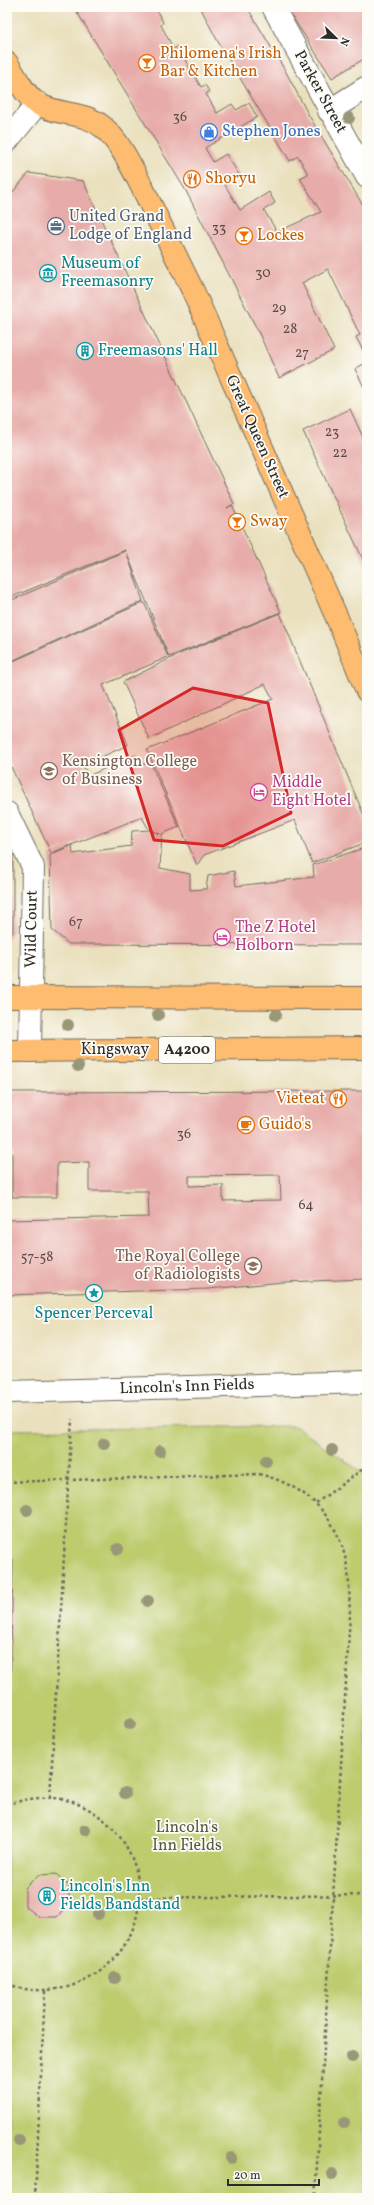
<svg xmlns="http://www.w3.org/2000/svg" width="374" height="2205" viewBox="0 0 374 2205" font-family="Vollkorn,serif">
	<rect width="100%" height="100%" fill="#fdfcf7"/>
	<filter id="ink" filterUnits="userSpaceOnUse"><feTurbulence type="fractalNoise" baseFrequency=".025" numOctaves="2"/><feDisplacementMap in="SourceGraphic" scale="8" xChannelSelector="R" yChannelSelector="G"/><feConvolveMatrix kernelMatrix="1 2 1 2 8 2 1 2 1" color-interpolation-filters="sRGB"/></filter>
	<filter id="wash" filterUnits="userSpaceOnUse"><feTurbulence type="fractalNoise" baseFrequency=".012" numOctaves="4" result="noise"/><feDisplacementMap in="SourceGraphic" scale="16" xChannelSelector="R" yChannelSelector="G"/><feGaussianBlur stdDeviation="0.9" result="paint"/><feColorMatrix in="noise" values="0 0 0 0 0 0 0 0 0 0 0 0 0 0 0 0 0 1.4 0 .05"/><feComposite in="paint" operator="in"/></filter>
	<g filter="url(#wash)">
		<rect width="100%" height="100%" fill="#eae0bd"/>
		<path fill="#becc6e" stroke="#747c4c" d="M 295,1426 L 367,1476 L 367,2198 L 7,2198 L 7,1430 Z"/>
		<g id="blocks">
			<path fill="#e7aca9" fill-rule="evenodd" d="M 74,7 L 155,7 L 163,22 L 161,25 L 174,50 L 177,46 L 201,87 L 205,85 L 209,91 L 206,94 L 217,113 L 232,104 L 236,110 L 249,103 L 257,117 L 205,148 L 213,162 L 226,154 L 240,176 L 225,185 L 240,210 L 269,192 L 275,203 L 264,210 L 277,232 L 321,212 L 300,178 L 308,174 L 298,156 L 290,161 L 217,40 L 200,7 L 247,7 L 286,72 L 308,114 L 367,212 L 367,358 L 356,337 L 360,335 L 328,269 L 302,283 L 334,350 L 279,378 L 258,331 L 186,191 Z
				M 286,7 L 367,7 L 367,57 L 332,78 Z
				M 29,173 L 83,181 L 234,504 L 227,508 L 232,505 L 281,612 L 169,657 L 127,554 L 143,601 L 7,663 L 7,602 L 125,551 L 125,550 L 7,599 L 7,199 Z
				M 367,362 L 367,393 L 355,369 Z
				M 350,409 L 367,446 L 367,568 L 303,431 Z
				M 144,602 L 168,657 L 103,685 L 128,745 L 83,765 L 88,776 L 136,755 L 142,765 L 150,762 L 179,827 L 162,834 L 160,868 L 190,874 L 190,890 L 206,889 L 208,876 L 234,871 L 236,886 L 314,877 L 313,865 L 367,847 L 367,945 L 69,944 L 52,930 L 50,855 L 72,845 L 73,854 L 131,846 L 132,831 L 150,830 L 160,834 L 148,828 L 142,817 L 51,853 L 7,758 L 7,664 Z
				M 280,613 L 367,823 L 367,842 L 312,863 L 295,820 L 204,855 L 197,865 L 147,750 L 273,699 L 265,684 L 149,739 L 123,682 L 177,655 Z
				M 7,829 L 13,841 L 13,932 L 7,940 Z
				M 367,1091 L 367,1279 L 284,1282 L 208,1289 L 7,1295 L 7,1220 L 149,1217 L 148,1191 L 89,1191 L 89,1162 L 57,1163 L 57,1197 L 12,1197 L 12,1153 L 7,1153 L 7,1092 ZM 280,1175 L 281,1200 L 223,1201 L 223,1185 L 189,1186 L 189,1176 Z
				M 7,1559 L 13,1559 L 10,1697 L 7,1697 Z
				M 56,1874 L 69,1886 L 69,1904 L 57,1917 L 39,1917 L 25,1906 L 25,1888 L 38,1875 Z"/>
		</g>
	</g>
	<g filter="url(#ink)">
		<use href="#blocks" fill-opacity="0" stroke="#6e6a5e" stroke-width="1"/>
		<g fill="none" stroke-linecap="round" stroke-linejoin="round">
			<g stroke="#6e6a5e" stroke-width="24">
				<path id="minor" d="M 273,7 L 367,177
					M 329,111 L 367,87
					M 7,141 L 38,103
					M 7,813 L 33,867 L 30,1051
					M 7,1392 L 367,1382"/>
			</g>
			<g stroke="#6e6a5e" stroke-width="24">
				<path id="major" d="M 7,63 C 16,76 24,95 38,104 C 59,116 84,111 103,127 C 121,143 132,168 143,189 C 160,223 177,258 194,293 L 337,618 L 367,691
					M 7,997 L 367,998
					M 7,1051 L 367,1048"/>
			</g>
			<path stroke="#6e6a5e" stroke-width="2.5" stroke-dasharray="3 3" stroke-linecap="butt" d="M 7,1482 L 259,1474 C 307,1486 338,1516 347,1566 C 350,1582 349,1599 350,1615 L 315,2198
				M 316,1503 L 367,1466
				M 50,1797 L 72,1419
				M 7,1805 C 30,1797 55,1794 78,1804 C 141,1831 160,1910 113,1960 C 99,1974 82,1984 63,1988 C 45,1991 24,1992 7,1983
				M 140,1898 L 367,1895
				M 35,2198 L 45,1991"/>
			<use href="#minor" stroke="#fff" stroke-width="22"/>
			<use href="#major" stroke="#fdbc6f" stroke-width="22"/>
		</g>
		<g fill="#999778">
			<circle cx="349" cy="118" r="6"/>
			<circle cx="158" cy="1015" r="6"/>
			<circle cx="276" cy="1015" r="6"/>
			<circle cx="68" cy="1025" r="6"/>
			<circle cx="78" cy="1066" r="6"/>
			<circle cx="104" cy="1444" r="6"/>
			<circle cx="332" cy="1450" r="6"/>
			<circle cx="160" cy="1451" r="6"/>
			<circle cx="266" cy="1461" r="6"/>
			<circle cx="27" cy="1510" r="6"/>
			<circle cx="118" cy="1549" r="6"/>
			<circle cx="148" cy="1601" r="6"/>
			<circle cx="130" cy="1724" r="6"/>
			<circle cx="125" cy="1793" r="6"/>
			<circle cx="85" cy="1830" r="6"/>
			<circle cx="98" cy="1914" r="6"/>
			<circle cx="115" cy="1978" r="6"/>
			<circle cx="352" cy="2057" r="6"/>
			<circle cx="344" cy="2123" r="6"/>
			<circle cx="19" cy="2140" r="6"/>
			<circle cx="231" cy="2158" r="6"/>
			<circle cx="332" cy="2174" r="6"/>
		</g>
	</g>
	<path fill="#d62828" fill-opacity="0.2" stroke="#d62828" stroke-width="3" stroke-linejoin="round" d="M 193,688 L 268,703 L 291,813 L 223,846 L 154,840 L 119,730 Z"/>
	<defs>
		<g id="bar-ring" transform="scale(0.9)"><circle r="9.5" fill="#fdfcf7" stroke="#e8710a" stroke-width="1.5"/><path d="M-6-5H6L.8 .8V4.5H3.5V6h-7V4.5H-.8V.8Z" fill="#e8710a"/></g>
		<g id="shop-ring" transform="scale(0.9)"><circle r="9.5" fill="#fdfcf7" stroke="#3f7fe0" stroke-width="1.5"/><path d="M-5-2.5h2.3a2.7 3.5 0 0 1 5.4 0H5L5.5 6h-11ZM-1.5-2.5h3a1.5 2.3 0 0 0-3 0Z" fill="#3f7fe0"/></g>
		<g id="restaurant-ring" transform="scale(0.9)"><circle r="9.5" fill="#fdfcf7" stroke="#e8710a" stroke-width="1.5"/><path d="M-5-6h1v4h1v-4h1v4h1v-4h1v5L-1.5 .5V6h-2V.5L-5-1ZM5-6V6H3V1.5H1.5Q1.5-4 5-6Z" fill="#e8710a"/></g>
		<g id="office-ring" transform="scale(0.9)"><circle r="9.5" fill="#fdfcf7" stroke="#5c6f8a" stroke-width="1.5"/><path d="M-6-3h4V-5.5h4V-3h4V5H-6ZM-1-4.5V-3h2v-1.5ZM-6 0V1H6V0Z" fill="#5c6f8a"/></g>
		<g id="museum-ring" transform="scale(0.9)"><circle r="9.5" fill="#fdfcf7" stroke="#0f9aa8" stroke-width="1.5"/><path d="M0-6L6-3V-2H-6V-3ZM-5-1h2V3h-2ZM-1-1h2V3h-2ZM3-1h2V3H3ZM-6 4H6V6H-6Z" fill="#0f9aa8"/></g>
		<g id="building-ring" transform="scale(0.9)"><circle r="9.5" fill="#fdfcf7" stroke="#0f9aa8" stroke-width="1.5"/><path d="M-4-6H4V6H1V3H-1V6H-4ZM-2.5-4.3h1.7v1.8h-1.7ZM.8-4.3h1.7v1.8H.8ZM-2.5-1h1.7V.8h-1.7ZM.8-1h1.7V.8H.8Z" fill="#0f9aa8"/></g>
		<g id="university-ring" transform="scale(0.9)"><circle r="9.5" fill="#fdfcf7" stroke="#8d6e63" stroke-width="1.5"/><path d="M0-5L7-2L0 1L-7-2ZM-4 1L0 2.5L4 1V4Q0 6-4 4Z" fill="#8d6e63"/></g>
		<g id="hotel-ring" transform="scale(0.9)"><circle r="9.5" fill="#fdfcf7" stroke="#d1479c" stroke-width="1.5"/><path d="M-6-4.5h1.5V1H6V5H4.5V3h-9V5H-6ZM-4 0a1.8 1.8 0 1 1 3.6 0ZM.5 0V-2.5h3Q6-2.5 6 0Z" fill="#d1479c"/></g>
		<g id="cafe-ring" transform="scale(0.9)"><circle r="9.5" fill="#fdfcf7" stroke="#e8710a" stroke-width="1.5"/><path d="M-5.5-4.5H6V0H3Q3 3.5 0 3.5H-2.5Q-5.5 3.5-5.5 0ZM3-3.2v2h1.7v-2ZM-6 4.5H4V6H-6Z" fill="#e8710a"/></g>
		<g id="sight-ring" transform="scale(0.9)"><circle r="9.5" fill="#fdfcf7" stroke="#0f9aa8" stroke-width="1.5"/><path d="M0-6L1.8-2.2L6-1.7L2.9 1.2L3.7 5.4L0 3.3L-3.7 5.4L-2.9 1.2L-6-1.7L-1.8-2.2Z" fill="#0f9aa8"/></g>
	</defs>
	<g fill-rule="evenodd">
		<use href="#bar-ring" x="147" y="63"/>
		<use href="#shop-ring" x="209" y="132"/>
		<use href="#restaurant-ring" x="192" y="179"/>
		<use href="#office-ring" x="56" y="226"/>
		<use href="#bar-ring" x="244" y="236"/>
		<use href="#museum-ring" x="48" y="273"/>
		<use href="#building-ring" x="85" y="351"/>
		<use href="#bar-ring" x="237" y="522"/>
		<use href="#university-ring" x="49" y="771"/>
		<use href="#hotel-ring" x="259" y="792"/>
		<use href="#hotel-ring" x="222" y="937"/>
		<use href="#restaurant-ring" x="338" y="1099"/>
		<use href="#cafe-ring" x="246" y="1125"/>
		<use href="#university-ring" x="253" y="1266"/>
		<use href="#sight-ring" x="94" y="1293"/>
		<use href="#building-ring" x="47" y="1896"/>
	</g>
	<g text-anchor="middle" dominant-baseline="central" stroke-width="3.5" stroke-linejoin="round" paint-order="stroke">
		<g font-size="14" fill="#5a4b4a">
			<text x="180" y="117">36</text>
			<text x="219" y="228">33</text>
			<text x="263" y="273">30</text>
			<text x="279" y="308">29</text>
			<text x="290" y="329">28</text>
			<text x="302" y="353">27</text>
			<text x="332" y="432">23</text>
			<text x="340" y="453">22</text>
			<text x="76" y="922">67</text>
			<text x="184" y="1134">36</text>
			<text x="306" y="1205">64</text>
			<text x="37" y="1257">57-58</text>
		</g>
		<rect fill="#fdfcf7" stroke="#6a6a68" stroke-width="1" x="159" y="1037" width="56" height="26" rx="3"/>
		<g font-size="15" font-weight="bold" fill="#2b2b2b">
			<text x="187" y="1050">A4200</text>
		</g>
		<g font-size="16" fill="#c56008" stroke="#fdfcf7" text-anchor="start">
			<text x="160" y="54">Philomena's Irish<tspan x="160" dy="18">Bar &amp; Kitchen</tspan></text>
			<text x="205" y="179">Shoryu</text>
			<text x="257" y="236">Lockes</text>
			<text x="250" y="522">Sway</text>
			<text x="325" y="1099" text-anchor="end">Vieteat</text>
			<text x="259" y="1125">Guido's</text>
		</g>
		<g font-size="16" fill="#2b2b2b" stroke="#fdfcf7">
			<text transform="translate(320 92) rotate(61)">Parker Street</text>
			<text transform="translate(257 437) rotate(66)">Great Queen Street</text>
			<text transform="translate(32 929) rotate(-89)">Wild Court</text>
			<text x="115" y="1050">Kingsway</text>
			<text transform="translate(187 1387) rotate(-2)">Lincoln's Inn Fields</text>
		</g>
		<g font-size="16" fill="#366cbe" stroke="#fdfcf7" text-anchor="start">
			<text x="222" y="132">Stephen Jones</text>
		</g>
		<g font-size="16" fill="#4e5e75" stroke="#fdfcf7" text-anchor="start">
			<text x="69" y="217">United Grand<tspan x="69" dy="18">Lodge of England</tspan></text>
		</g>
		<g font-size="16" fill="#0d838f" stroke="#fdfcf7" text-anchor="start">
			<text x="61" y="264">Museum of<tspan x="61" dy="18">Freemasonry</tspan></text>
			<text x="98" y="351">Freemasons' Hall</text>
			<text x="94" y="1314" text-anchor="middle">Spencer Perceval</text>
			<text x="60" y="1887">Lincoln's Inn<tspan x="60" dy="18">Fields Bandstand</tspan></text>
		</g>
		<g font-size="16" fill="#785e54" stroke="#fdfcf7" text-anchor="start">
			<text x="62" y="762">Kensington College<tspan x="62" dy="18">of Business</tspan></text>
			<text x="240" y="1257" text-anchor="end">The Royal College<tspan x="240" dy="18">of Radiologists</tspan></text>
		</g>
		<g font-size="16" fill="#b23c85" stroke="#fdfcf7" text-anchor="start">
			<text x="272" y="783">Middle<tspan x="272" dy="18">Eight Hotel</tspan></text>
			<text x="235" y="928">The Z Hotel<tspan x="235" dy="18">Holborn</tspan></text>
		</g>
		<g font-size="16" fill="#575b3f" stroke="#fdfcf7">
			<text x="187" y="1828">Lincoln's<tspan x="187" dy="18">Inn Fields</tspan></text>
		</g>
	</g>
	<rect width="374" height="2205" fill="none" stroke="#fdfcf7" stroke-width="24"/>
	<g transform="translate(336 38) rotate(113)" stroke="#fdfcf7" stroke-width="3" paint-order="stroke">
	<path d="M0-3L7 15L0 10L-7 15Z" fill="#2b2b2b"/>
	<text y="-6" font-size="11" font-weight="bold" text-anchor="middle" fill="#2b2b2b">N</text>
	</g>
	<path d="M228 2179v6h91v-6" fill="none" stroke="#2b2b2b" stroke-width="2"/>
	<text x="234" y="2179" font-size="12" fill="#2b2b2b" stroke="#fdfcf7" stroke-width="3" paint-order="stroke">20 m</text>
</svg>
